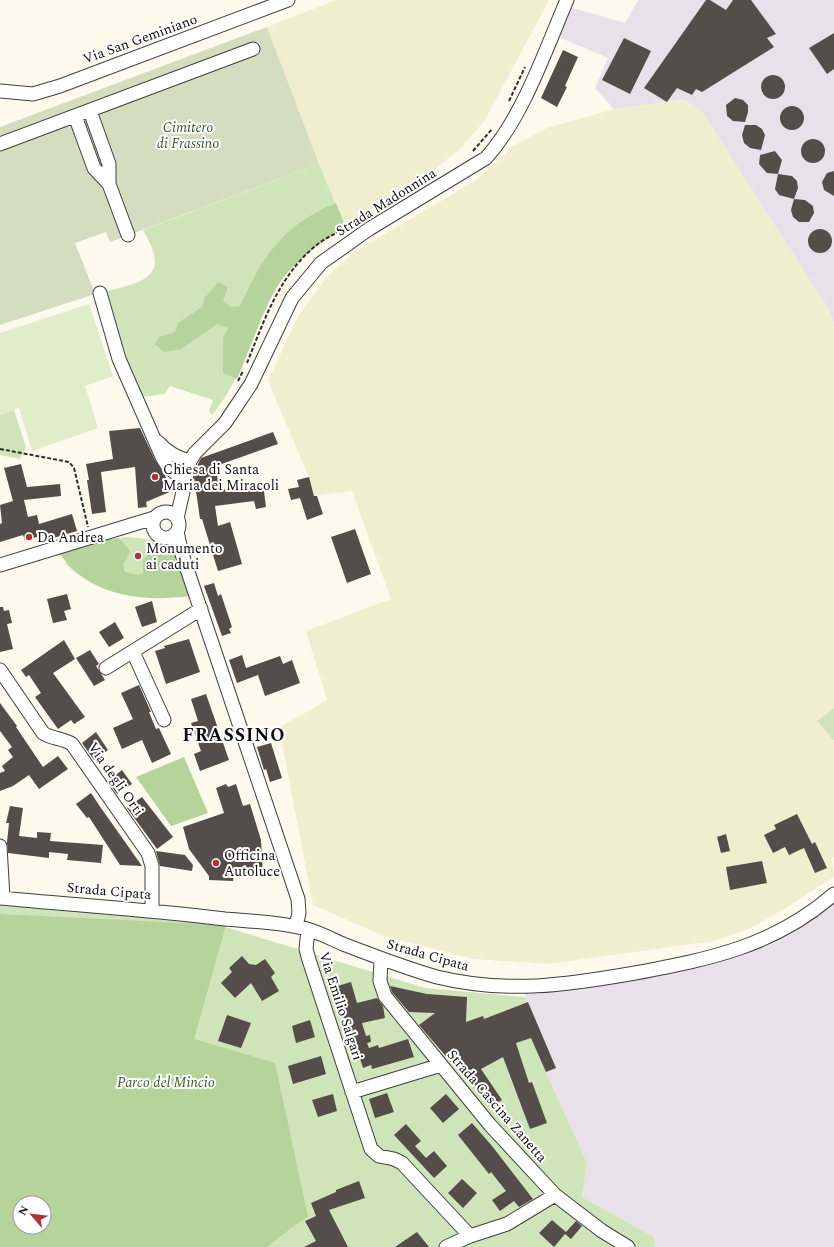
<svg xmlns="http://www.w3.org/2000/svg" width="834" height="1247" viewBox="0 0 834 1247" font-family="Spectral,serif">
	<rect width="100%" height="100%" fill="#fdfaed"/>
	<path fill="#e9e1ea" d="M 638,0 L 834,0 L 834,323 L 827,307 L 700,109 L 683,100 L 614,109 L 595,88 L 608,58 L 556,36 L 569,7 L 625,23 Z
		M 834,902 L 834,1247 L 655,1247 L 654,1237 L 582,1197 L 587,1163 L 546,1072 L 556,1068 L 524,993 L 702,966 L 742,955 L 781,940 L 823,912 Z"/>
	<path fill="#f1eed0" d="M 336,0 L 549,0 L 485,120 L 460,149 L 429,174 L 345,226 L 319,164 L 267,27 Z
		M 683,100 L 700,109 L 827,307 L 834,323 L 834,708 L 817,721 L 834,741 L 834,857 L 832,858 L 834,877 L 786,908 L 751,928 L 714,941 L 549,964 L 473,959 L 384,936 L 313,905 L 279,728 L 327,700 L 306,631 L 391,599 L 352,491 L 314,496 L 309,477 L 268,381 L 297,318 L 325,279 L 354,252 L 475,181 L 513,146 L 547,128 L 614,109 Z"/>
	<path fill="#d0e4ba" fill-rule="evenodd" d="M 319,164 L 345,226 C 325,240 304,254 288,272 C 276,285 269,302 262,318 C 248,352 236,386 212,415 L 209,411 L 213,400 L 170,386 L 164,394 L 143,397 C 123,366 115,327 105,292 C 120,287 155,283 155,262 C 155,251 148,239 143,230 Z
		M 14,410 L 26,447 L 20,459 L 0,455 L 0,415 Z
		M 125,537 C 179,540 174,550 189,596 C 143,600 99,598 65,563 L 95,542 Z
		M 834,708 L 834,741 L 817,721 Z
		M 0,897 L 183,914 L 425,988 L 525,997 L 556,1068 L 546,1072 L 587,1163 L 582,1197 L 654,1237 L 655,1247 L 0,1247 ZM 20,1203 L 44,1203 L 44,1227 L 20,1227 Z"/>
	<path fill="#b5d39b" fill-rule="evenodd" d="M 336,203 L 345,226 C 325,240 304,254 288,272 C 265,298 251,347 237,379 L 223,373 L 223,338 L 228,328 L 217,324 L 181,349 L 164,352 L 155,344 L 159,337 L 175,332 L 178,323 L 202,307 L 204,299 L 218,282 L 228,287 L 223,301 L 231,307 L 240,306 C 262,257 284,224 336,203 Z
		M 119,538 L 130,551 L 123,565 L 125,572 L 138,575 L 143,573 L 143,560 L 150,552 L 161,552 L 170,547 L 182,568 L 191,595 C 185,598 174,597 167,598 C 126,600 83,588 59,553 L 95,542 Z
		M 184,757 L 208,813 L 171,826 L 136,777 Z
		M 0,914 L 226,925 L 194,1039 L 275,1063 L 308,1217 L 295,1225 L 267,1247 L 0,1247 ZM 20,1203 L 44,1203 L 44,1227 L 20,1227 Z"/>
	<path fill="#d4ddc0" d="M 267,27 L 319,164 L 110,242 L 106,232 L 75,243 L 95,294 L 0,325 L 0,127 Z"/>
	<path fill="#e1eccb" d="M 89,304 L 113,376 L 85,386 L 98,428 L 32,451 L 19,408 L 0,415 L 0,333 Z"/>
	<path fill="#544d4a" d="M 706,0 L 710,0 L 726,10 L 733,0 L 751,0 L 776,34 L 767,38 L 774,47 L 702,92 L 696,89 L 692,95 L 677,88 L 667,102 L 644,88 Z
		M 834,33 L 834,69 L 827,74 L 809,48 Z
		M 624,38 L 651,51 L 630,94 L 602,80 Z
		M 563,50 L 578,57 L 565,86 L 567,87 L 557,107 L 541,98 Z
		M761 87a12 12 0 1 1 24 0a12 12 0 1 1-24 0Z
		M 735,98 L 743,100 L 748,105 L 748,112 L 745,122 L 733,121 L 727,116 L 726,105 Z
		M780 118a12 12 0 1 1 24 0a12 12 0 1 1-24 0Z
		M 745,125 L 756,125 L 762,129 L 765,135 L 761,150 L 750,148 L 744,143 L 742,135 Z
		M801 151a12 12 0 1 1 24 0a12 12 0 1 1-24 0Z
		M 775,151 L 782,160 L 778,174 L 792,176 L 797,181 L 798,188 L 794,199 L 779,195 L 775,189 L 778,174 L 767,173 L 759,164 L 760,155 Z
		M 834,171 L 834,196 L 824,190 L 822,182 L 827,173 Z
		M 794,199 L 805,200 L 813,206 L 814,213 L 809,222 L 799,222 L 793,217 L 791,210 Z
		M808 241a12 12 0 1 1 24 0a12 12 0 1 1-24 0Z
		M 140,428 L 155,460 L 165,475 L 172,491 L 146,502 L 147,507 L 138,508 L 135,467 L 101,472 L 106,512 L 92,514 L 87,480 L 89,480 L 86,464 L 113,459 L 109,431 Z
		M 273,432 L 278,444 L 216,466 L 219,490 L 263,484 L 266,507 L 256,509 L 254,501 L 215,506 L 218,526 L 230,522 L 242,564 L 218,571 L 202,519 L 200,519 L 194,477 L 198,464 L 201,458 Z
		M 21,464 L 27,487 L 60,484 L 61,496 L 24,500 L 28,517 L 37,515 L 39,524 L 72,514 L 77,531 L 50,539 L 49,534 L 25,540 L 23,535 L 0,542 L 0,524 L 2,523 L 0,505 L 13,501 L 4,468 Z
		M 309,477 L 314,496 L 317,496 L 323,514 L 307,520 L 300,498 L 291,500 L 288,489 L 299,487 L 297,480 Z
		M 355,529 L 371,574 L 347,583 L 331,537 Z
		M 214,583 L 218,596 L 221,594 L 232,627 L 229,629 L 231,633 L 222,636 L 204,586 Z
		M 67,594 L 71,609 L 64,611 L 67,620 L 53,623 L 47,599 Z
		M 152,601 L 157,622 L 142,627 L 135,607 Z
		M 0,607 L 3,607 L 4,611 L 9,610 L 12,623 L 7,624 L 13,649 L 0,652 Z
		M 115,622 L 124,638 L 109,647 L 99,632 Z
		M 189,639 L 200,672 L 166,684 L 155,651 L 165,648 L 164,646 Z
		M 64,640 L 75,659 L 53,673 L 85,717 L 74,724 L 71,720 L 58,729 L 35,697 L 41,693 L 29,675 L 26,677 L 21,670 Z
		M 90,650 L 99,664 L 96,666 L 105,680 L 94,686 L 76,658 Z
		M 242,655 L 246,668 L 280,656 L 283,664 L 292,660 L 300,683 L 265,696 L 258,675 L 237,683 L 229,660 Z
		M 139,685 L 151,712 L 149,712 L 156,729 L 159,728 L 171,754 L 152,763 L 142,740 L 122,749 L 113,728 L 133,719 L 121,693 Z
		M 206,694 L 229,760 L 200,771 L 194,754 L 201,751 L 191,723 L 198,721 L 191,699 Z
		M 0,703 L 17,726 L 16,727 L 43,767 L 58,756 L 68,769 L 39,789 L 29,775 L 13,786 L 0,791 L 0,773 L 5,771 L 2,766 L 13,757 L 8,750 L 12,747 L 0,731 Z
		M 96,732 L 108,750 L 94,760 L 82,743 Z
		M 271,743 L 282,778 L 270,782 L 266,769 L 264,770 L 257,747 Z
		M 122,770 L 132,784 L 117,794 L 108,781 Z
		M 226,784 L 228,787 L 236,784 L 243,806 L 250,804 L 261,840 L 263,876 L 234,874 L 233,881 L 209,880 L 209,876 L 189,849 L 183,827 L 224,813 L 216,788 Z
		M 91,793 L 101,808 L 142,866 L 120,865 L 89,817 L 87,818 L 76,804 Z
		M 142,797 L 173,837 L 157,849 L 127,808 Z
		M 10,806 L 23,808 L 19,836 L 37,838 L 37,832 L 51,833 L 50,841 L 103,845 L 101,863 L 67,860 L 68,854 L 49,852 L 49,858 L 8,853 L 7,842 L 9,823 L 6,823 Z
		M 797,814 L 812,844 L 815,842 L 827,868 L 815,873 L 804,848 L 789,855 L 785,847 L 773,853 L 764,835 L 776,829 L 774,825 Z
		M 726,834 L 730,851 L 721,853 L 717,837 Z
		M 156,851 L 185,855 L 193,865 L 192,871 L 160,866 Z
		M 762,861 L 767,883 L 730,890 L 726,867 Z
		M 242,956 L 249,964 L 256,965 L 265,959 L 275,973 L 271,977 L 279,991 L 262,1001 L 251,983 L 235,998 L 221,983 L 232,972 L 229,968 Z
		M 351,982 L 357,1003 L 377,998 L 383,1006 L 385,1018 L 362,1023 L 366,1036 L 370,1035 L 371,1042 L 367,1043 L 369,1048 L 378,1045 L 379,1048 L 408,1039 L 414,1057 L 372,1069 L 371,1065 L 363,1068 L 356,1046 L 348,1048 L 346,1040 L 350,1039 L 334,987 Z
		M 390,986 L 427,994 L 467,997 L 466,1022 L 483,1016 L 484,1019 L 528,1002 L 556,1068 L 546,1072 L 531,1038 L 516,1043 L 529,1083 L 532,1082 L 547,1123 L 530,1129 L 503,1057 L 481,1069 L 502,1100 L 491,1107 L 473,1082 L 470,1084 L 419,1025 L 435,1013 L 409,1012 L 392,992 Z
		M 227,1015 L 251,1023 L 241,1048 L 218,1041 Z
		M 310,1020 L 315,1037 L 296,1043 L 292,1026 Z
		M 321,1056 L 326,1074 L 293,1084 L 288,1066 Z
		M 387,1093 L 394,1112 L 375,1118 L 369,1099 Z
		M 333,1094 L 337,1111 L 318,1117 L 312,1100 Z
		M 446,1094 L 459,1109 L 443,1123 L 430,1108 Z
		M 472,1123 L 492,1146 L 533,1199 L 519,1207 L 514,1201 L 500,1211 L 492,1200 L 506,1191 L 491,1172 L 489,1174 L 458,1135 Z
		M 406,1124 L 421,1141 L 415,1146 L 426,1158 L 434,1151 L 447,1166 L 434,1178 L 394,1135 Z
		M 462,1179 L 477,1193 L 463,1208 L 448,1193 Z
		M 359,1181 L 365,1198 L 329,1210 L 348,1247 L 304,1247 L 316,1241 L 305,1221 L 316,1216 L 311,1203 L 336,1192 L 336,1190 Z
		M 552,1220 L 566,1232 L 576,1221 L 582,1226 L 571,1239 L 565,1234 L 554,1247 L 539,1233 Z
		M 417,1232 L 429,1247 L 395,1247 Z"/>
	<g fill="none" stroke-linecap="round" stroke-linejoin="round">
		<g stroke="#3f3f3f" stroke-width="15">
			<path id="minor" d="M 0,91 L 33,94 L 60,86 L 288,0
				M 90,111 L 109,164 L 109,184 L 128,235
				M 75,116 L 94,168 L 109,184
				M 0,144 L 253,49
				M 100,293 L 119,359 L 162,457 L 168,467 L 185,481
				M 158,442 C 167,452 177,458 190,461
				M153 525a13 13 0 1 1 26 0a13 13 0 1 1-26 0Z
				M 177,518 L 190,461 L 195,453 L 225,423 L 251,384 L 292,298 L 321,263 L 369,229 L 486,158 C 523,117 545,51 567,0
				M 177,532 L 182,554 L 298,899 L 299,913 L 296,926
				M 0,565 L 154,518
				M 133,652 L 164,720
				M 106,668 L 201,609
				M 0,670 L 43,733 C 52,739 62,738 72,744 L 148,853 L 152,866 L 152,911
				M 0,846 L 3,898
				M 0,898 C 75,905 150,910 225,919 C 249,921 274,922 298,927 C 313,929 329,938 343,944 C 374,956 405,968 437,977 C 506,994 567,985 635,973 C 710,959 775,946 834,894
				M 308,930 L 306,949 L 309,960 L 371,1149 L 379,1156 L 394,1159 L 402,1163 L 470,1236 L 507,1224 L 555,1195
				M 381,959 L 380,981 L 385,996 L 490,1125 L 555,1195 L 602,1231 L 628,1247
				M 352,1092 L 441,1065
				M 446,1247 L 470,1236"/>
		</g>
		<path stroke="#2e2e2e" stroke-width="2" stroke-dasharray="4 2" stroke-linecap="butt" d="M 509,101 L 525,67
			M 473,151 L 492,129
			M 247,363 C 264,321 278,278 314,247 C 326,237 343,230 357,222
			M 238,381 L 243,371
			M 0,449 L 69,462 L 74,468 L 88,527"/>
		<use href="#minor" stroke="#fff" stroke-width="13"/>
	</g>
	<g fill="#ae3239" stroke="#fff" stroke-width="1.5">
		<circle cx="155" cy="477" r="4"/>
		<circle cx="29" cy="537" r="4"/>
		<circle cx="138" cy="556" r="4"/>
		<circle cx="216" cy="863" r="4"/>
	</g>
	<g text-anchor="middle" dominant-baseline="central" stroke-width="4" stroke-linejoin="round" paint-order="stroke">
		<g font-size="14" fill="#0c0c0c" stroke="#fff">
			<text transform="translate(140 39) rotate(-20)">Via San Geminiano</text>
			<text transform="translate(386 202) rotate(-32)">Strada Madonnina</text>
			<text transform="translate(116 779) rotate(55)">Via degli Orti</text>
			<text transform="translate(109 891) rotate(5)">Strada Cipata</text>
			<text transform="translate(428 955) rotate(16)">Strada Cipata</text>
			<text transform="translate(341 1006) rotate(72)">Via Emilio Salgari</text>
			<text transform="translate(497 1106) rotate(49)">Strada Cascina Zanetta</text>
		</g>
		<g font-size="14" font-style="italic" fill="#305d23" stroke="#fff">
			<text x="188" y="127">Cimitero<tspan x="188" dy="16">di Frassino</tspan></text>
			<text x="166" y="1082">Parco del Mincio</text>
		</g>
		<g font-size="14" fill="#0c0c0c" stroke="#fff" text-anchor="start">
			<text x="163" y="469">Chiesa di Santa<tspan x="163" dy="16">Maria dei Miracoli</tspan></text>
			<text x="37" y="537">Da Andrea</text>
			<text x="146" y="548">Monumento<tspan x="146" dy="16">ai caduti</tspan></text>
			<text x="224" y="855">Officina<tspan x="224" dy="16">Autoluce</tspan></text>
		</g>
		<g font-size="18" font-weight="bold" letter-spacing="1" fill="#0c0c0c" stroke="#fff">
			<text x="234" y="735">FRASSINO</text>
		</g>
	</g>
	<g transform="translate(32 1215) rotate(298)"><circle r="19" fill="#ffffff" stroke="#9e9e9e"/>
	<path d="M0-3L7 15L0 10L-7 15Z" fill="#ae3239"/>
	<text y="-6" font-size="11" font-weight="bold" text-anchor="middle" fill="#0c0c0c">N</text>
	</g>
</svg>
